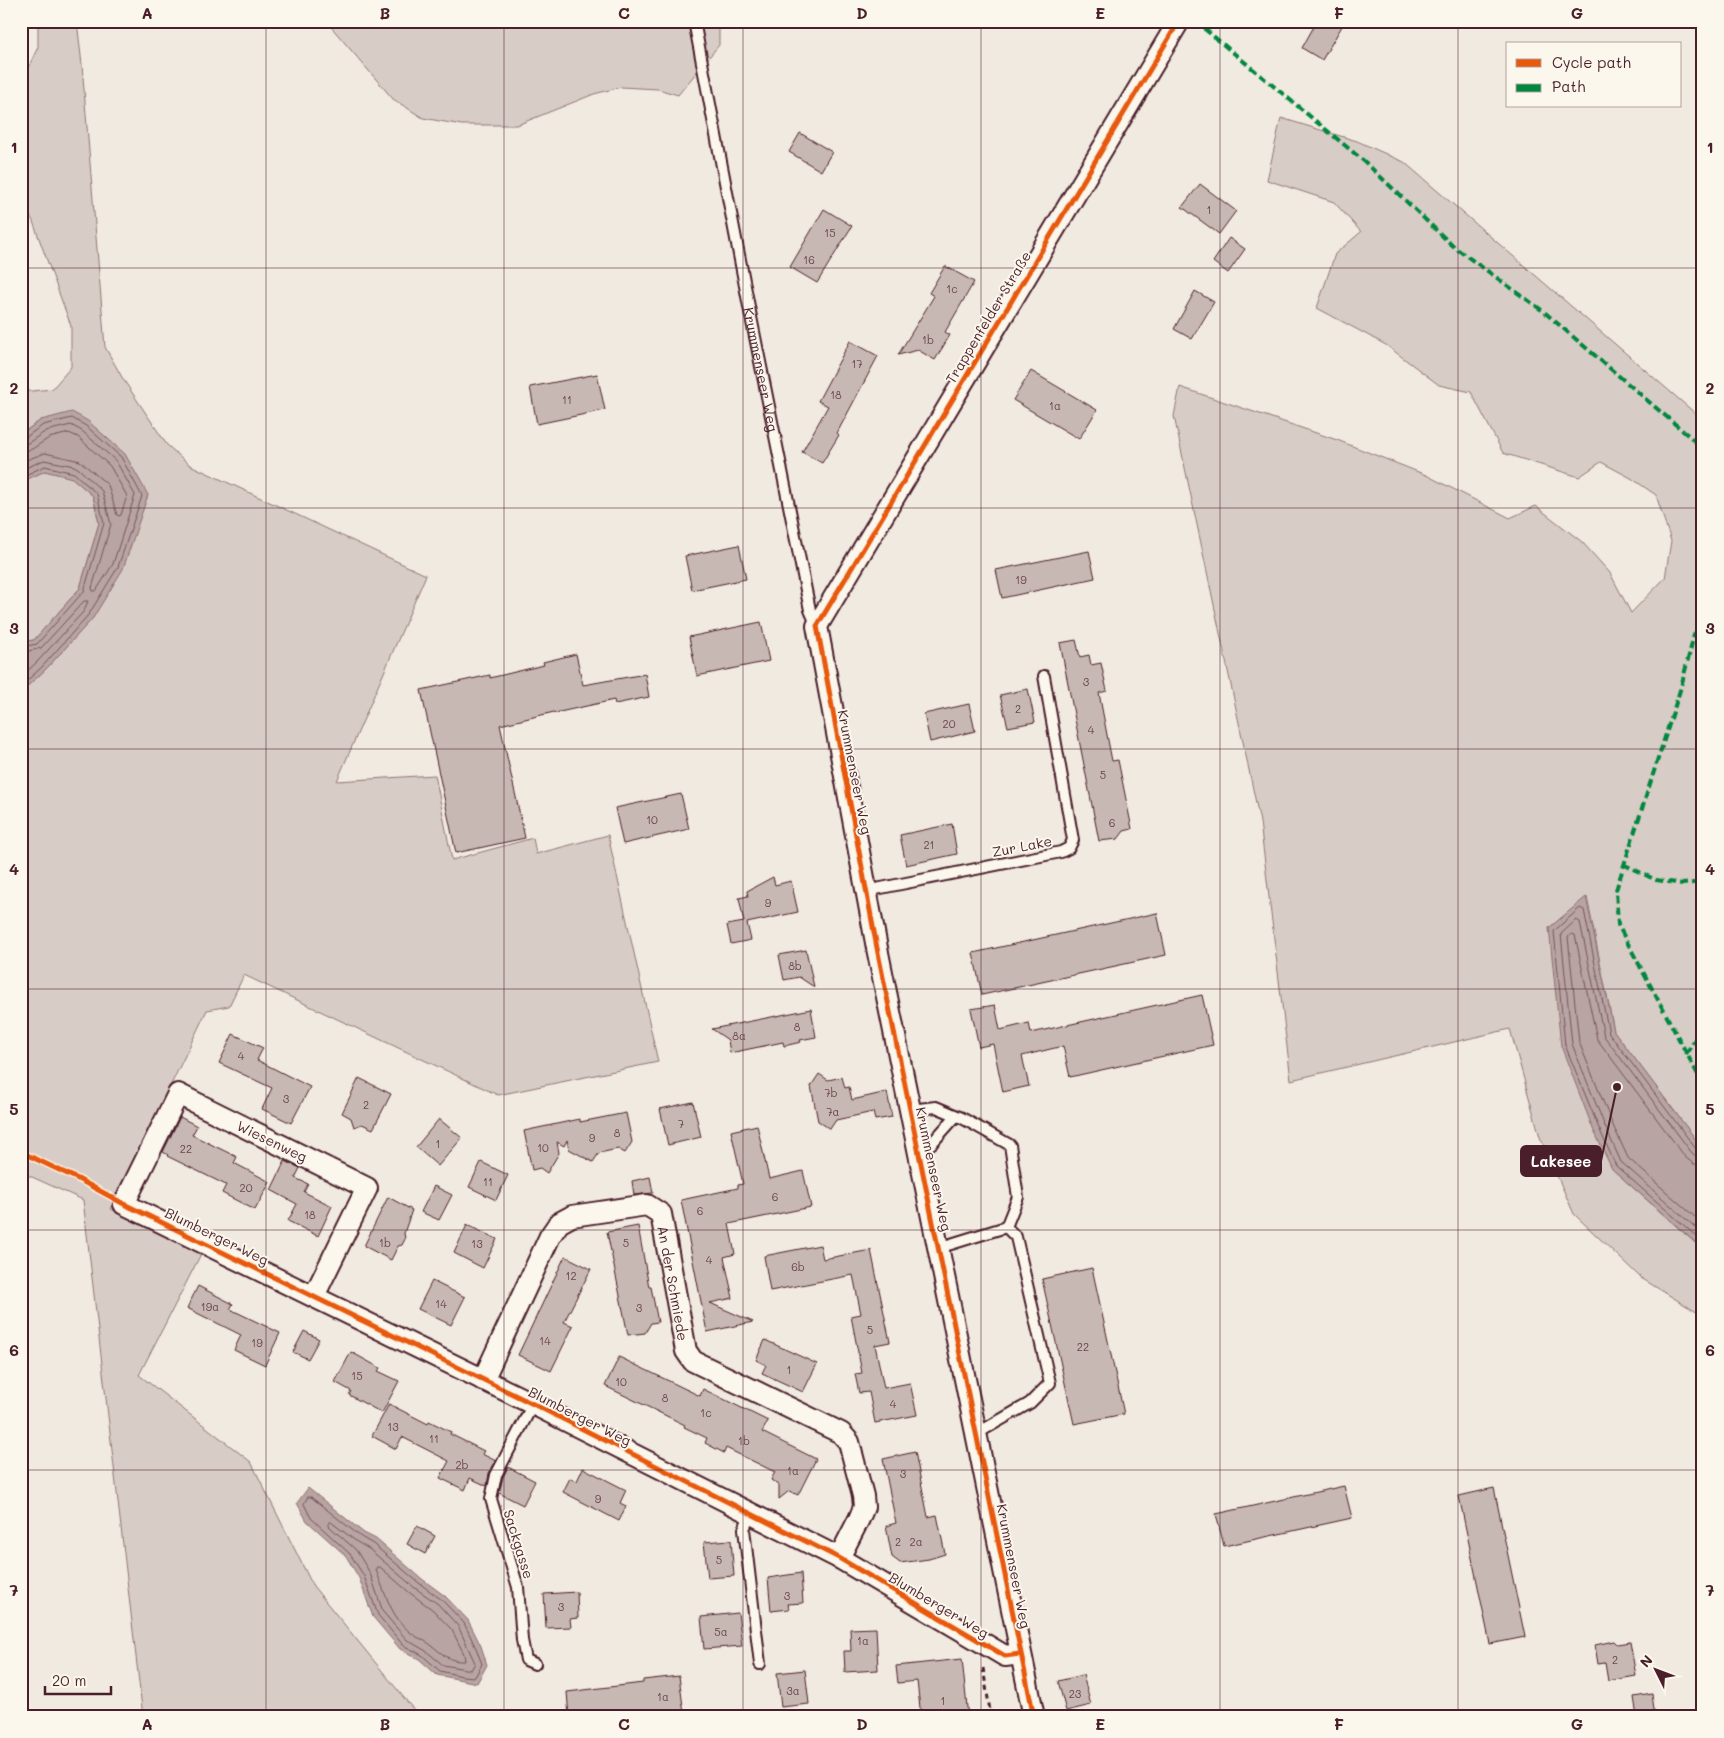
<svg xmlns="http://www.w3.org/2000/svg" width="1724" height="1738" viewBox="0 0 1724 1738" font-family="Mali,sans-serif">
	<rect width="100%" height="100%" fill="#f0eae0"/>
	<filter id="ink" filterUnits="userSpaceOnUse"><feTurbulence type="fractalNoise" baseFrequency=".02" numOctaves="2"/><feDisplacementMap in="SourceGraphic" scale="10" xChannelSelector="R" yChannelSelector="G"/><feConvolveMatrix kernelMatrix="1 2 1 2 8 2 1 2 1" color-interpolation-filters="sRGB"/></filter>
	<g filter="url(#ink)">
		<path fill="#d8ccc6" stroke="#917678" d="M 38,21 L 77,21 L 82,65 L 105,347 L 123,379 L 167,445 L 190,465 L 426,575 L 337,781 L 435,775 L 452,860 L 533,838 L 536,854 L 608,835 L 658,1062 L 498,1095 L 244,975 L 229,1006 L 207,1010 L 111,1209 L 202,1252 L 139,1375 L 251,1462 L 313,1586 L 418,1715 L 410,1717 L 143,1717 L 83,1200 L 21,1172 L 21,692 L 45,670 L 93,618 L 148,495 L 41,420 L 21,434 L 21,392 L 52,389 L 71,367 L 71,326 L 32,219 L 21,203 L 21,83 L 38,47 Z
			M 326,21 L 719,21 L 719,45 L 678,95 L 658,89 L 621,87 L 594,94 L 517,125 L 462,125 L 423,118 L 393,99 Z
			M 1281,118 L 1357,141 L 1404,162 L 1703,420 L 1703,1149 L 1614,1031 L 1587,897 L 1549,928 L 1612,1169 L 1703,1250 L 1703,1316 L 1641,1278 L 1574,1214 L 1540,1137 L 1510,1029 L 1291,1080 L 1260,822 L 1174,416 L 1180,387 L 1337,440 L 1426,475 L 1510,518 L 1536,506 L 1582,542 L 1610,573 L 1631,613 L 1665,578 L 1671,541 L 1656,495 L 1631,478 L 1601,462 L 1579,477 L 1503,453 L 1471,392 L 1439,385 L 1386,345 L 1317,308 L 1335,254 L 1361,232 L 1334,202 L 1267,180 Z
			M 45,471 L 72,477 L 93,496 L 99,523 L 80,588 L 34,640 L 21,642 L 21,482 Z"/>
		<path fill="#b8a4a2" stroke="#8c6f72" d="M 72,412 L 88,421 L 125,454 L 148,495 L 123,569 L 93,618 L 45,670 L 21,692 L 21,642 L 34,640 L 80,588 L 99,523 L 93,496 L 72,478 L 45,471 L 21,482 L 21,434 L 41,420 Z
			M 1586,897 L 1614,1031 L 1703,1149 L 1703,1249 L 1612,1169 L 1593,1129 L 1561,1046 L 1549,928 Z
			M 308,1488 L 364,1533 L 376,1539 L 422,1579 L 445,1596 L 468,1620 L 481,1646 L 487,1665 L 477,1683 L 437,1675 L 419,1659 L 400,1649 L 373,1617 L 359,1578 L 346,1556 L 307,1521 L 297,1503 Z"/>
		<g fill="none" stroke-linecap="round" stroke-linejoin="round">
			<path stroke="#76545b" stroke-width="1" d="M 21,438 L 26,437 L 43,425 L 72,418 L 86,426 L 121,457 L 142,496 L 118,567 L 89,614 L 42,667 L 21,686
				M 21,444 L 28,443 L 46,431 L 71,425 L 82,431 L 116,461 L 135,495 L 113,564 L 96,591 L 93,591 L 92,588 L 111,524 L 102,491 L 79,469 L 74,466 L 44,460 L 21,470
				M 21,452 L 32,449 L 49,438 L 69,433 L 78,437 L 110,466 L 127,496 L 121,515 L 119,516 L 117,515 L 108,485 L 80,461 L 45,453 L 21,462
				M 21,477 L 45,466 L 74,473 L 97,494 L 104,523 L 84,591 L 37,644 L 21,647
				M 21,653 L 41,648 L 84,601 L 88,601 L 84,611 L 37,662 L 21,677
				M 1703,1151 L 1696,1149 L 1609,1033 L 1584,910 L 1580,908 L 1554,931 L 1565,1045 L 1598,1126 L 1616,1166 L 1703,1242
				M 1703,1157 L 1697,1157 L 1692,1153 L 1604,1036 L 1580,922 L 1576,920 L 1561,934 L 1572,1044 L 1604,1124 L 1621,1162 L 1703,1234
				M 1703,1165 L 1694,1164 L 1686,1158 L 1597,1039 L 1575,935 L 1572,934 L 1568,937 L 1579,1042 L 1611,1121 L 1628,1158 L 1703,1224
				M 308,1497 L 311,1497 L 361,1537 L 373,1544 L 419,1583 L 442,1600 L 464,1623 L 476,1648 L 482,1664 L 475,1677 L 462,1676 L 440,1671 L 422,1655 L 403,1645 L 378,1615 L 364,1576 L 350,1554 L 311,1518 L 304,1504 Z
				M 331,1522 L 357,1542 L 369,1549 L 415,1588 L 438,1604 L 458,1626 L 475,1663 L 471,1670 L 443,1665 L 426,1651 L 407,1640 L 383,1612 L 370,1573 L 356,1550 L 329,1526 L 329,1523 Z
				M 377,1567 L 380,1567 L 410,1593 L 433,1610 L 452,1630 L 464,1654 L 465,1661 C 449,1662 443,1654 431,1645 C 425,1640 417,1638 411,1633 C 391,1617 385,1593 376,1570 Z"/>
		</g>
		<path fill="#c8b8b3" stroke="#4a1f2b" d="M 1317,21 L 1345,21 L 1322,60 L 1302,48 Z
			M 800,133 L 832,152 L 821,171 L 789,152 Z
			M 1200,184 L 1236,211 L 1219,234 L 1182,207 Z
			M 824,209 L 852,226 L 817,283 L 790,267 Z
			M 1229,238 L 1245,249 L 1228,273 L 1213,262 Z
			M 945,266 L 974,282 L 945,332 L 950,335 L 935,360 L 918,350 L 898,355 L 934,296 L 929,293 Z
			M 1195,291 L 1214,302 L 1192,339 L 1174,329 Z
			M 850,341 L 878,356 L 837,433 L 839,435 L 822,463 L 802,452 L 828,406 L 818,401 Z
			M 1031,371 L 1097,410 L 1079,439 L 1013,400 Z
			M 597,374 L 605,410 L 537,424 L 530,387 Z
			M 739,545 L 746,579 L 692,590 L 685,556 Z
			M 1089,551 L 1095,578 L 1002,598 L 996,570 Z
			M 761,622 L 769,661 L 697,676 L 689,637 Z
			M 1076,640 L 1080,657 L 1089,655 L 1091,665 L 1101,663 L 1107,691 L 1099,693 L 1112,761 L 1118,760 L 1132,829 L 1124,831 L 1118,839 L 1099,841 L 1060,643 Z
			M 576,654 L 583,685 L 645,674 L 649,697 L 615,704 L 614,700 L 555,713 L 554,712 L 500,725 L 525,838 L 456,853 L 421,690 L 490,675 L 490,678 L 544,665 L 543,662 Z
			M 1028,689 L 1035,722 L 1008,727 L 1000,695 Z
			M 969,704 L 975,731 L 930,742 L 924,714 Z
			M 681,794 L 689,829 L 623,844 L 615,808 Z
			M 952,824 L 957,854 L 906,865 L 900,835 Z
			M 773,877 L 775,885 L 791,881 L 798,912 L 747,923 L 751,940 L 731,944 L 727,925 L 744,922 L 739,898 L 748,896 L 747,891 Z
			M 1157,913 L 1166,955 L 982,995 L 973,953 Z
			M 806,950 L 814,987 L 799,977 L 784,980 L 779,955 Z
			M 1202,995 L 1213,1045 L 1070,1077 L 1063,1046 L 1022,1056 L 1029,1086 L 1003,1092 L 993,1044 L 979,1047 L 971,1009 L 995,1005 L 1000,1030 L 1029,1023 L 1031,1033 Z
			M 811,1009 L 816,1037 L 800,1040 L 801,1042 L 784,1046 L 783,1042 L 730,1053 L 728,1040 L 712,1029 Z
			M 233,1034 L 263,1048 L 257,1060 L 310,1087 L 291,1123 L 262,1109 L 272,1088 L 219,1063 Z
			M 819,1074 L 828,1080 L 842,1077 L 845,1088 L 849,1087 L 852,1100 L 887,1092 L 892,1117 L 875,1120 L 873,1112 L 836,1120 L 830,1129 L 818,1121 L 811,1086 Z
			M 359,1078 L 391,1094 L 373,1129 L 362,1124 L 354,1127 L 351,1118 L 342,1113 Z
			M 693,1102 L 701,1137 L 668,1145 L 660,1109 Z
			M 626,1113 L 632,1142 L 625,1153 L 618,1149 L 599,1153 L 593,1162 L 569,1149 L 567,1140 L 564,1146 L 557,1142 L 559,1153 L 547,1173 L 540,1168 L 532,1170 L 524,1131 L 580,1119 L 580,1122 Z
			M 180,1117 L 197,1126 L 192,1135 L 237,1157 L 234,1163 L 270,1182 L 255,1210 L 222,1193 L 226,1185 L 167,1156 L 168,1155 L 163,1152 Z
			M 439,1119 L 462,1138 L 438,1166 L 416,1147 Z
			M 757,1125 L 769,1179 L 803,1171 L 811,1207 L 729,1224 L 735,1254 L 724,1257 L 733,1298 L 710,1303 L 753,1322 L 707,1332 L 681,1200 L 738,1188 L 738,1185 L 743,1184 L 731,1131 Z
			M 285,1161 L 300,1168 L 295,1178 L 308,1184 L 304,1192 L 332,1206 L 318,1236 L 288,1221 L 297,1204 L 271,1190 Z
			M 481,1162 L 508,1175 L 496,1200 L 469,1187 Z
			M 650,1177 L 653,1193 L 634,1195 L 632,1181 Z
			M 434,1186 L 452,1195 L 439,1220 L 421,1212 Z
			M 388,1197 L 412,1210 L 404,1233 L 405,1239 L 402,1245 L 398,1246 L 391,1260 L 364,1246 Z
			M 467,1225 L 497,1239 L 483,1268 L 454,1253 Z
			M 638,1226 L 649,1287 L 651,1287 L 658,1322 L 651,1323 L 645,1333 L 628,1335 L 607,1232 Z
			M 820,1245 L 823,1259 L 871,1250 L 890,1342 L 875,1345 L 884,1388 L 910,1383 L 917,1415 L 875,1423 L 869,1392 L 859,1393 L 855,1374 L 862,1373 L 851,1316 L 861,1314 L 853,1275 L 770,1291 L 764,1256 Z
			M 565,1256 L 591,1269 L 564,1322 L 573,1326 L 551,1371 L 518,1355 Z
			M 1092,1268 L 1124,1414 L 1074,1424 L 1042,1279 Z
			M 432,1281 L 465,1297 L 451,1325 L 418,1309 Z
			M 198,1286 L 233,1304 L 230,1309 L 280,1333 L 265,1365 L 234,1350 L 241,1335 L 187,1308 Z
			M 304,1331 L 319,1339 L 308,1359 L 293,1352 Z
			M 765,1340 L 817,1364 L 803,1392 L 762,1373 L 766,1365 L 756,1360 Z
			M 351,1352 L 380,1368 L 378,1371 L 399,1381 L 382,1413 L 349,1395 L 351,1391 L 335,1382 Z
			M 619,1357 L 700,1396 L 703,1389 L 768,1421 L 762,1432 L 816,1459 L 798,1495 L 789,1491 L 779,1499 L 779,1485 L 771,1480 L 775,1472 L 726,1448 L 724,1453 L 705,1443 L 707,1438 L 684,1427 L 685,1425 L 605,1386 Z
			M 389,1404 L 428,1424 L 429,1421 L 451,1432 L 450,1434 L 484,1451 L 482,1454 L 496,1461 L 489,1473 L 487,1486 L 470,1478 L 465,1490 L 440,1478 L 449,1461 L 402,1437 L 396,1449 L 372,1436 Z
			M 915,1452 L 928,1517 L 937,1515 L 945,1554 L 929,1559 L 900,1563 L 892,1557 L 886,1526 L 896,1523 L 883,1459 Z
			M 508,1467 L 535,1481 L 523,1505 L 499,1493 L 503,1477 Z
			M 583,1468 L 626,1490 L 620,1503 L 626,1506 L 619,1521 L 563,1492 L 570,1478 L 577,1481 Z
			M 1344,1486 L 1352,1518 L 1224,1546 L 1216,1514 Z
			M 1494,1488 L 1525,1637 L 1490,1644 L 1459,1496 Z
			M 417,1526 L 435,1536 L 425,1554 L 407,1544 Z
			M 731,1540 L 734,1576 L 708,1578 L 704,1542 Z
			M 801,1573 L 803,1603 L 788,1604 L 789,1609 L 771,1611 L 768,1578 Z
			M 577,1592 L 578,1618 L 570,1619 L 571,1627 L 546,1628 L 544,1594 Z
			M 738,1613 L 742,1646 L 704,1649 L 701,1617 Z
			M 876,1628 L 878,1670 L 845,1672 L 844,1651 L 851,1651 L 850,1629 Z
			M 1614,1641 L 1617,1644 L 1630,1642 L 1636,1676 L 1608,1681 L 1605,1663 L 1598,1664 L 1595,1645 Z
			M 962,1659 L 968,1717 L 921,1717 L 917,1681 L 898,1683 L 896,1666 Z
			M 805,1670 L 809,1704 L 781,1707 L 777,1673 Z
			M 1083,1675 L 1091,1705 L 1066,1711 L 1058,1681 Z
			M 679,1676 L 684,1714 L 667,1716 L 666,1711 L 612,1717 L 569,1717 L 567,1692 L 643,1683 L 643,1680 Z
			M 1652,1694 L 1655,1717 L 1637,1717 L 1634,1697 Z"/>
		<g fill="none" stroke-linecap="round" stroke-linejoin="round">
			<g stroke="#4a1f2b" stroke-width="14">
				<g id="service">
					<path id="s1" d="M 694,21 L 751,317 L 810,610 L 817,626"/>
					<path d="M 866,891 L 1061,852 L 1069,848 L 1073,840 L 1044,676"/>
					<path d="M 910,1110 L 936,1107 L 962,1118 L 1010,1145 L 1018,1197 L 1006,1227"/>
					<path d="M 919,1153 L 932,1143 L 956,1116"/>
					<path d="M 938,1248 L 1006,1227 L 1016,1237 L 1050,1383 L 1030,1403 L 976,1434"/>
					<path d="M 533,1404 L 496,1475 L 491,1499 L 518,1587 L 522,1640 L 526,1660 L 535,1664"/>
					<path d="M 750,1515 L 744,1529 L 760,1664"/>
				</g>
			</g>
			<g stroke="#4a1f2b" stroke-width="24">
				<g id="minor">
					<path d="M 314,1296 L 367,1188 L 178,1094 L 124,1204 L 533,1404 L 839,1558 L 1005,1656 L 1020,1654"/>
					<path id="s2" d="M 483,1380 L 550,1236 L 559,1223 L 572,1216 L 647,1205 L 661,1214 L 686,1351 L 693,1361 L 841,1433 L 849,1442 L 863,1496 L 864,1507 L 859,1519 L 839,1558"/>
					<path d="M 1034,1717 L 877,948 L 817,626 L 1179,21"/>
				</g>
			</g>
			<path stroke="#4a1f2b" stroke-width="3" stroke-dasharray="5 4" stroke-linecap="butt" d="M 983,1668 L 991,1717"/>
			<use href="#service" stroke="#fbf7ec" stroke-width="10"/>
			<use href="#minor" stroke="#fbf7ec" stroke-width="20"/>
			<path stroke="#00873e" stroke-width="4" stroke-dasharray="8 4" stroke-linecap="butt" d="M 1195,21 L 1365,162 L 1454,247 L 1543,311 L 1703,448
				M 1703,621 L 1694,635 L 1681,687 L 1616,890 L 1618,925 L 1703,1084
				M 1623,864 L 1656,880 L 1683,884 L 1703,882
				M 1686,1054 L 1703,1026"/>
			<g stroke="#fbf7ec" stroke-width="8">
				<path id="cycleway" d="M 21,1152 L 78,1179 L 124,1204 L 533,1404 L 839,1558 L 1005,1656 L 1020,1654
					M 1034,1717 L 877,948 L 817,626 L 1179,21"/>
			</g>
			<use href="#cycleway" stroke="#e8590c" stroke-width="5"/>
		</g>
	</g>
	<path fill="none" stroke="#4a1f2b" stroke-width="1" stroke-opacity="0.55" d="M 266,21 L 266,1717M 504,21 L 504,1717M 743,21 L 743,1717M 981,21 L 981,1717M 1220,21 L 1220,1717M 1458,21 L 1458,1717M 21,268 L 1703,268M 21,508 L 1703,508M 21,749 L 1703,749M 21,989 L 1703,989M 21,1230 L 1703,1230M 21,1470 L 1703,1470"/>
	<g text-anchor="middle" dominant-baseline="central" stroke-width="4" stroke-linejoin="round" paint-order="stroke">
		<g font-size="11" fill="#6a454d">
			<text x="1209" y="209">1</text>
			<text x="830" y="232">15</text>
			<text x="809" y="259">16</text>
			<text x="952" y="288">1c</text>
			<text x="928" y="339">1b</text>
			<text x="857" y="363">17</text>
			<text x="836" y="394">18</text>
			<text x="567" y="399">11</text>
			<text x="1055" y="405">1a</text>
			<text x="1021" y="579">19</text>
			<text x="1086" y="681">3</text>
			<text x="1018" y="708">2</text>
			<text x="949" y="723">20</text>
			<text x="1091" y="729">4</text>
			<text x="1103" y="774">5</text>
			<text x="652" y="819">10</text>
			<text x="1112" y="822">6</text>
			<text x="929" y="844">21</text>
			<text x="768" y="902">9</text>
			<text x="795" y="965">8b</text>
			<text x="797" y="1026">8</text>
			<text x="739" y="1035">8a</text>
			<text x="241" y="1055">4</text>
			<text x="831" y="1092">7b</text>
			<text x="286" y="1098">3</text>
			<text x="366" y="1104">2</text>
			<text x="833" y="1111">7a</text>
			<text x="681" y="1123">7</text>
			<text x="617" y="1132">8</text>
			<text x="592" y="1137">9</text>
			<text x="438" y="1143">1</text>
			<text x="543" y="1147">10</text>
			<text x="186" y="1148">22</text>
			<text x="488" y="1181">11</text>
			<text x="246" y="1187">20</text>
			<text x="775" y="1196">6</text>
			<text x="700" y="1210">6</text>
			<text x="310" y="1214">18</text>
			<text x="385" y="1242">1b</text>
			<text x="626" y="1242">5</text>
			<text x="477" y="1243">13</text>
			<text x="709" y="1259">4</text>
			<text x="798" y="1266">6b</text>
			<text x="571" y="1275">12</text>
			<text x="441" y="1303">14</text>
			<text x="210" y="1306">19a</text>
			<text x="639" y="1307">3</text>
			<text x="870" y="1329">5</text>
			<text x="545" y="1340">14</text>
			<text x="257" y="1342">19</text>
			<text x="1083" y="1346">22</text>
			<text x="789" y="1369">1</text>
			<text x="357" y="1375">15</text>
			<text x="621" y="1381">10</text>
			<text x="665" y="1397">8</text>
			<text x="893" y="1403">4</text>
			<text x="706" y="1412">1c</text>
			<text x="393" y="1426">13</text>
			<text x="434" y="1438">11</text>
			<text x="744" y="1440">1b</text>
			<text x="462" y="1464">2b</text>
			<text x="793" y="1470">1a</text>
			<text x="903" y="1473">3</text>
			<text x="598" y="1498">9</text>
			<text x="898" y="1541">2</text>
			<text x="916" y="1541">2a</text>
			<text x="719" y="1559">5</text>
			<text x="787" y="1595">3</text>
			<text x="561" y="1606">3</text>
			<text x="721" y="1631">5a</text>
			<text x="863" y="1640">1a</text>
			<text x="1615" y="1659">2</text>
			<text x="793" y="1690">3a</text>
			<text x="1075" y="1693">23</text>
			<text x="663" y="1696">1a</text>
			<text x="943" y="1700">1</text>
		</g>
		<g font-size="14" fill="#4a1f2b" stroke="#fbf7ec">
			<text transform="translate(988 317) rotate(-59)">Trappenfelder Straße</text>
			<text stroke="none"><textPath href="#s1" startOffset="355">Krummenseer Weg</textPath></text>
			<text transform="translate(855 772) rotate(79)">Krummenseer Weg</text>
			<text transform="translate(1022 846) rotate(-11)">Zur Lake</text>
			<text transform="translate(272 1141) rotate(26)">Wiesenweg</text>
			<text transform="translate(934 1169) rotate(78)">Krummenseer Weg</text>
			<text transform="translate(217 1236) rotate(26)">Blumberger Weg</text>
			<text stroke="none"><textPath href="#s2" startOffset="352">An der Schmiede</textPath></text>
			<text transform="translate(580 1416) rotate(27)">Blumberger Weg</text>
			<text transform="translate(519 1544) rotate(73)">Sackgasse</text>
			<text transform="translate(1014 1566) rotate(79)">Krummenseer Weg</text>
			<text transform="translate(939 1605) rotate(31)">Blumberger Weg</text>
		</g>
	</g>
	<path fill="none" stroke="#4a1f2b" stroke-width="2" d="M1617 1087L1601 1161"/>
	<circle fill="#4a1f2b" stroke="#fbf7ec" stroke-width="2" cx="1617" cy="1087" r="5"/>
	<rect fill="#4a1f2b" stroke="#4a1f2b" stroke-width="2" x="1521" y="1146" width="80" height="30" rx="5"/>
	<g font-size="15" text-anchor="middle" font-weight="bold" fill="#fff">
		<text x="1561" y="1167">Lakesee</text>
	</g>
	<rect width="1724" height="1738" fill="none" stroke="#fbf7ec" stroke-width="55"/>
	<rect x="1506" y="42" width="175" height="65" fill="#fbf7ec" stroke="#b4a19f"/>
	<rect x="1516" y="59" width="25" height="8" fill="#e8590c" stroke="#b4a19f"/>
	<text x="1552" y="68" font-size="15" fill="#4a1f2b">Cycle path</text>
	<rect x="1516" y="84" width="25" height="8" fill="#00873e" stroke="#b4a19f"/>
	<text x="1552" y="92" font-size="15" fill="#4a1f2b">Path</text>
	<g transform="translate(1656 1670) rotate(312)" stroke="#fbf7ec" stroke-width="4" paint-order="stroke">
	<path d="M0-4L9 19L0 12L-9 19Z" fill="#4a1f2b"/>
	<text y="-8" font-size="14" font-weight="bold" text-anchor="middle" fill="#4a1f2b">N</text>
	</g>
	<path d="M45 1686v8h66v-8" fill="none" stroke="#4a1f2b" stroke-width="2.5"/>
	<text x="52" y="1686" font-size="15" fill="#4a1f2b" stroke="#fbf7ec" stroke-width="4" paint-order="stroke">20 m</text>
	<rect x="28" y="28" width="1668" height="1682" fill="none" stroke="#4a1f2b" stroke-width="2"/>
	<g font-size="16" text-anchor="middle" font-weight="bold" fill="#4a1f2b">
		<text x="147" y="19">A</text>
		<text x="385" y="19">B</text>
		<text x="624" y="19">C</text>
		<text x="862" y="19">D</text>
		<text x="1100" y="19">E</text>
		<text x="1339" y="19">F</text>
		<text x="1577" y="19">G</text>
		<text x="14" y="153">1</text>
		<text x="1710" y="153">1</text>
		<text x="14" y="394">2</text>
		<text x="1710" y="394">2</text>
		<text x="14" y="634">3</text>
		<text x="1710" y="634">3</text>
		<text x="14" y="875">4</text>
		<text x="1710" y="875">4</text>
		<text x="14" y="1115">5</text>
		<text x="1710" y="1115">5</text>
		<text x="14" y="1356">6</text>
		<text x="1710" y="1356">6</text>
		<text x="14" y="1596">7</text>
		<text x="1710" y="1596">7</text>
		<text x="147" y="1730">A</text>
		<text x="385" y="1730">B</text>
		<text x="624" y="1730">C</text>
		<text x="862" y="1730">D</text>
		<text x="1100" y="1730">E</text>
		<text x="1339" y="1730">F</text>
		<text x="1577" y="1730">G</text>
	</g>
</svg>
